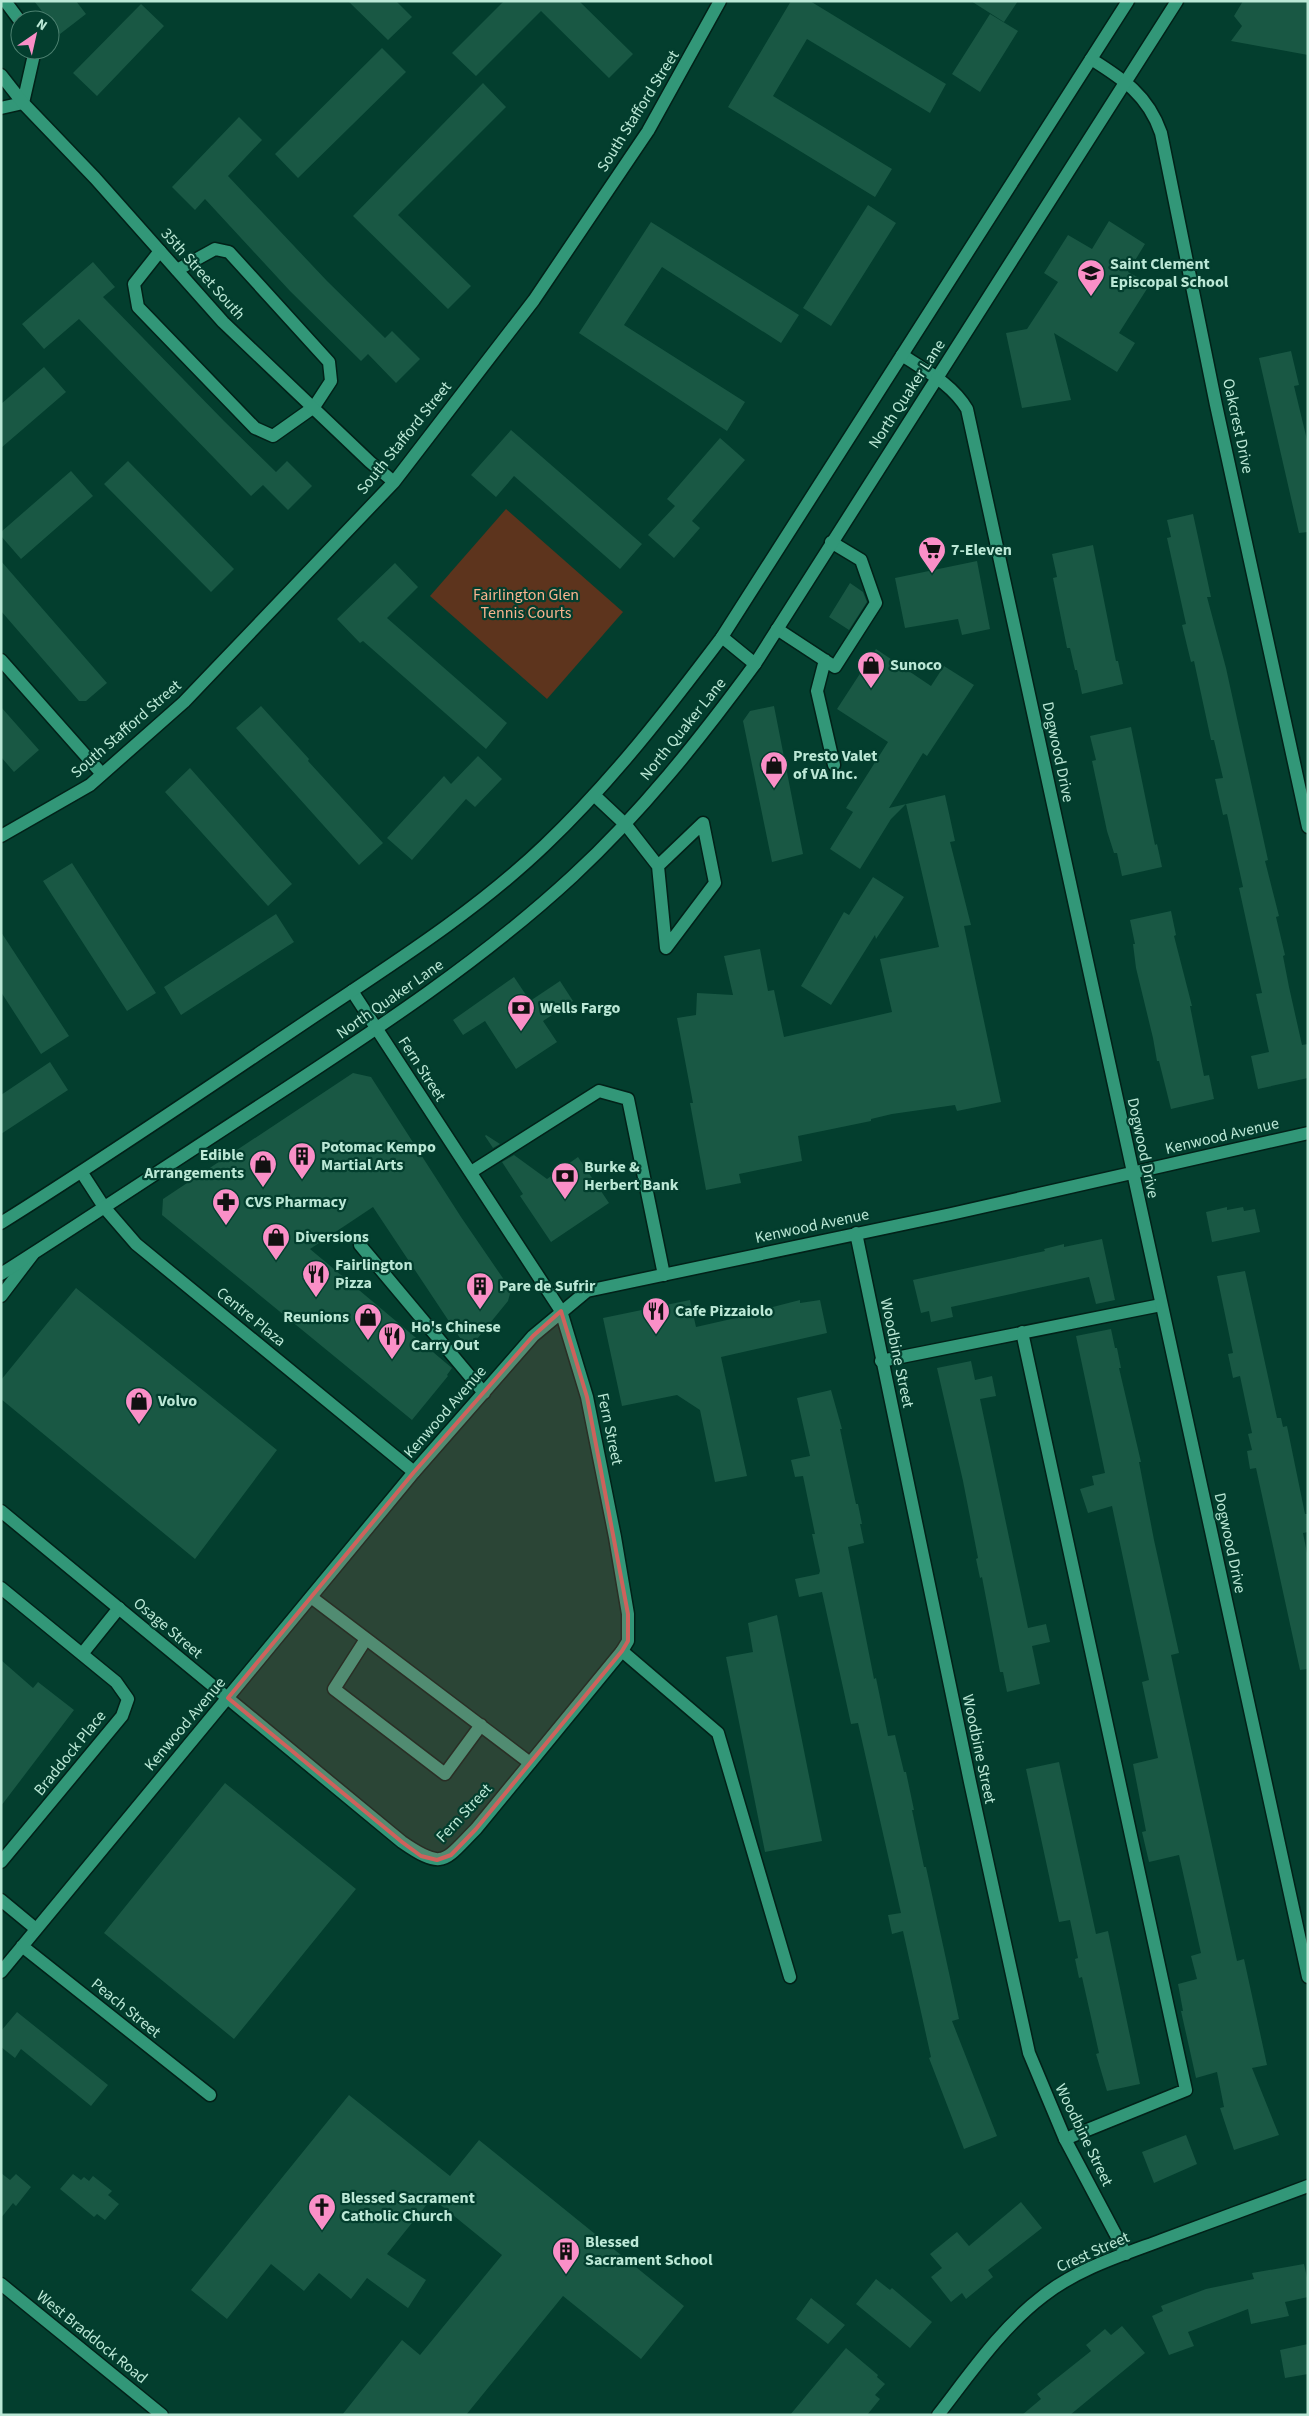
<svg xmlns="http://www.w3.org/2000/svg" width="1309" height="2416" viewBox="0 0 1309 2416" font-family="'Source Sans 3',sans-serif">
	<rect width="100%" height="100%" fill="#033e2e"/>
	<path fill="#5d341d" d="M 506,509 L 623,612 L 547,699 L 430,596 Z"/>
	<path fill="#195844" d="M 34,1 L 76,1 L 86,14 L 60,34 Z
		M 348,1 L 396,1 L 412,17 L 388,40 Z
		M 504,1 L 579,1 L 633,54 L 609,78 L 541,11 L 476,76 L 452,53 Z
		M 791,1 L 810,1 L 946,84 L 930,113 L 807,39 L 773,96 L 892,169 L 875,197 L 728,107 Z
		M 971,1 L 1018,1 L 1004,22 Z
		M 1243,1 L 1308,1 L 1308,55 L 1231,41 L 1242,26 L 1234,16 Z
		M 141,4 L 164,26 L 97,96 L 73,73 Z
		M 990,14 L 1018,31 L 980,92 L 952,74 Z
		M 382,48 L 406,72 L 298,178 L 275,154 Z
		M 483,83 L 506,107 L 398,215 L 471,286 L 448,309 L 353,216 Z
		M 239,117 L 262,140 L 228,176 L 327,281 L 385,338 L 392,331 L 420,359 L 396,383 L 368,354 L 361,361 L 290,291 L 205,199 L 195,210 L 172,187 Z
		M 868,205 L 896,223 L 831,326 L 803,308 Z
		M 1109,221 L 1145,244 L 1128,272 L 1150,284 L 1119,333 L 1135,343 L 1117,372 L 1054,333 L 1071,400 L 1022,408 L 1006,333 L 1027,329 L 1058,282 L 1044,273 L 1068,235 L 1092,249 Z
		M 651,222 L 799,315 L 781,343 L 662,267 L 624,325 L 745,402 L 727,431 L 579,333 Z
		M 93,262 L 115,287 L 103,297 L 224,421 L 276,472 L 287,461 L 312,486 L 288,510 L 263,485 L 251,496 L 79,319 L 44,349 L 22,324 Z
		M 1291,351 L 1299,385 L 1294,386 L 1308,444 L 1308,532 L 1299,533 L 1259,358 Z
		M 44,367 L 66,392 L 1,448 L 1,404 Z
		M 511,430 L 642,544 L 620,569 L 514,476 L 496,497 L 471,475 Z
		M 720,438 L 745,460 L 692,521 L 700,528 L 674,558 L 648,535 L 675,506 L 667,499 Z
		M 128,461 L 234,569 L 211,592 L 104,484 Z
		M 71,471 L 93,496 L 21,559 L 1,536 L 1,532 Z
		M 1193,514 L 1211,597 L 1207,597 L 1226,668 L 1268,860 L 1265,861 L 1279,916 L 1276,917 L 1285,955 L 1283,956 L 1289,987 L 1302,1045 L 1308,1044 L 1308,1078 L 1258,1089 L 1251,1056 L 1269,1052 L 1256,994 L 1262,993 L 1239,888 L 1243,887 L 1227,814 L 1223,815 L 1215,779 L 1223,778 L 1214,740 L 1211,740 L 1194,661 L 1191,662 L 1182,625 L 1186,624 L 1167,538 L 1171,537 L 1167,520 Z
		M 1093,545 L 1116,661 L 1118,661 L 1123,684 L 1082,694 L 1077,670 L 1075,670 L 1070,648 L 1067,648 L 1053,578 L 1057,577 L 1052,554 Z
		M 1,561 L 107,683 L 86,701 L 79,701 L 1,611 Z
		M 977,561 L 990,629 L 962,635 L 958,619 L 905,628 L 895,578 Z
		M 395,563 L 418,587 L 387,618 L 507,723 L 486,749 L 363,641 L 360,643 L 337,619 Z
		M 850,583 L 863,592 L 867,602 L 849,630 L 829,617 Z
		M 876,649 L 931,686 L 944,666 L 974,685 L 927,756 L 923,753 L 889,808 L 945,795 L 955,841 L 950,842 L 971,925 L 964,926 L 1001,1102 L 957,1111 L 955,1105 L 892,1114 L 871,1119 L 871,1121 L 798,1136 L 802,1161 L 739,1174 L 741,1183 L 706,1190 L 690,1103 L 693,1103 L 677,1018 L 696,1015 L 697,993 L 733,995 L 724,956 L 760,949 L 768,991 L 774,990 L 784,1037 L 892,1012 L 880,959 L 939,947 L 906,804 L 891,819 L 860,869 L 830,849 L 853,812 L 846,808 L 888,742 L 837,709 Z
		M 261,706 L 309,759 L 308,761 L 383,843 L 359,865 L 236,728 Z
		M 774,706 L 803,854 L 772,862 L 743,721 L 750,711 Z
		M 1,707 L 39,750 L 14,772 L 1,757 Z
		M 1131,727 L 1155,845 L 1157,844 L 1162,867 L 1122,876 L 1117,853 L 1114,853 L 1107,831 L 1092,761 L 1096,760 L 1090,736 Z
		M 478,756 L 502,779 L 475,807 L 466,799 L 412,860 L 387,838 L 444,776 L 451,784 Z
		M 190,768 L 292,884 L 268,906 L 165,792 Z
		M 72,863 L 156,993 L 127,1011 L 43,881 Z
		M 873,877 L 904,897 L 876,939 L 875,935 L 831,1005 L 801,986 L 844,912 L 849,915 Z
		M 1171,911 L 1176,935 L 1174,936 L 1192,1006 L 1190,1006 L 1204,1076 L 1209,1075 L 1214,1099 L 1171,1109 L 1159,1061 L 1157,1061 L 1153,1038 L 1136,968 L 1133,944 L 1135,944 L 1130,920 Z
		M 276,914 L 294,942 L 181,1015 L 164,987 Z
		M 1,932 L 69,1036 L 41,1054 L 1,992 Z
		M 514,977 L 530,1001 L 560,981 L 573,1001 L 543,1021 L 557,1042 L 516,1069 L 485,1021 L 463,1035 L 453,1020 Z
		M 50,1062 L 68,1090 L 1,1134 L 1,1095 Z
		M 353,1073 L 371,1077 L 461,1217 L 511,1290 L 508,1301 L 468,1350 L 373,1207 L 310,1249 L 452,1368 L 447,1375 L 448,1376 L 412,1420 L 162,1215 L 163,1199 Z
		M 486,1135 L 500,1144 L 493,1148 L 485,1136 Z
		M 514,1155 L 547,1179 L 578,1157 L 609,1203 L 551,1242 L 520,1196 L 523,1194 L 502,1162 Z
		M 1227,1207 L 1227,1210 L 1243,1207 L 1244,1211 L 1255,1209 L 1260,1232 L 1212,1242 L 1206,1212 Z
		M 1102,1239 L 1115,1300 L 1096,1304 L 1089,1277 L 951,1307 L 953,1317 L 931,1322 L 929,1311 L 921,1313 L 913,1280 L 1045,1251 L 1044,1249 L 1064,1244 L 1064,1247 Z
		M 1245,1271 L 1277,1418 L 1281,1418 L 1283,1427 L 1287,1426 L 1305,1514 L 1308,1514 L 1308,1532 L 1303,1533 L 1308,1558 L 1308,1669 L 1300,1670 L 1256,1468 L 1250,1469 L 1247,1451 L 1252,1450 L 1248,1434 L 1252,1433 L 1240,1376 L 1233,1378 L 1228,1354 L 1233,1353 L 1217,1276 Z
		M 76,1288 L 277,1450 L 195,1559 L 1,1399 L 1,1380 Z
		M 690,1300 L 696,1327 L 762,1312 L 761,1310 L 800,1300 L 800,1303 L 820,1300 L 827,1333 L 721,1357 L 747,1476 L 715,1482 L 700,1410 L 677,1395 L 622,1406 L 603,1318 Z
		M 1111,1329 L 1115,1348 L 1117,1348 L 1121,1368 L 1119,1368 L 1141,1462 L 1139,1462 L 1154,1540 L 1179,1653 L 1171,1655 L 1179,1693 L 1237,1961 L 1244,1959 L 1267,2065 L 1252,2068 L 1279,2135 L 1234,2150 L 1220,2108 L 1224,2107 L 1217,2072 L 1196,2078 L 1181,2011 L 1183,2011 L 1178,1984 L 1197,1979 L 1191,1956 L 1201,1953 L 1179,1855 L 1149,1862 L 1142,1832 L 1146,1831 L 1133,1764 L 1158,1758 L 1142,1682 L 1149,1680 L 1112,1506 L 1088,1513 L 1080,1489 L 1094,1485 L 1092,1476 L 1105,1473 L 1076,1336 Z
		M 971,1361 L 975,1380 L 992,1376 L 996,1396 L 980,1399 L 1028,1628 L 1046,1624 L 1050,1642 L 1032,1646 L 1040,1684 L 1007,1692 L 1003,1672 L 1000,1672 L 982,1577 L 980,1578 L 976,1559 L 978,1558 L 963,1481 L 937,1368 Z
		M 831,1390 L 842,1429 L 840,1429 L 856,1504 L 858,1504 L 862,1524 L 860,1524 L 864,1543 L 848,1547 L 874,1679 L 876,1678 L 888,1736 L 895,1735 L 904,1772 L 906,1772 L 914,1810 L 912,1810 L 924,1867 L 926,1867 L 959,2019 L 952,2021 L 997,2136 L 964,2149 L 929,2058 L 931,2057 L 903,1931 L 892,1934 L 888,1915 L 901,1913 L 858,1723 L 851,1724 L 822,1592 L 799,1597 L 795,1579 L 819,1574 L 820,1571 L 812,1534 L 815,1534 L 803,1476 L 795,1477 L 791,1460 L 810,1456 L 797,1398 Z
		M 777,1615 L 822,1841 L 765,1852 L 726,1657 L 753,1652 L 748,1623 Z
		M 1,1660 L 33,1688 L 38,1682 L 74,1710 L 1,1806 Z
		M 1059,1762 L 1096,1934 L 1108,1931 L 1140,2084 L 1107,2091 L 1096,2054 L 1099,2053 L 1082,1977 L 1079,1978 L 1075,1959 L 1078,1958 L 1070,1920 L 1059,1922 L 1026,1769 Z
		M 225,1783 L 356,1889 L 234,2039 L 104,1933 Z
		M 17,2012 L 108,2085 L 91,2106 L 21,2049 L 15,2058 L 1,2047 L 1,2031 Z
		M 349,2095 L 450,2176 L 479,2140 L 684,2306 L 641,2359 L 563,2296 L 466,2415 L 342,2415 L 402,2340 L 420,2355 L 502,2255 L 432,2198 L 387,2254 L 426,2280 L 408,2308 L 367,2278 L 351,2299 L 319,2273 L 304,2291 L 271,2264 L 227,2319 L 191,2290 Z
		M 1186,2135 L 1197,2164 L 1154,2183 L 1142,2152 Z
		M 1,2173 L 10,2180 L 16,2174 L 31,2187 L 16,2206 L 13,2203 L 1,2218 Z
		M 73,2174 L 81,2180 L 84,2177 L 89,2181 L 93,2176 L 112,2191 L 108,2195 L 119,2204 L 105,2220 L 97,2214 L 94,2217 L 60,2189 Z
		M 1021,2202 L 1042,2228 L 988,2270 L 993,2277 L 966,2299 L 962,2293 L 951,2302 L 931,2277 L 942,2268 L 930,2254 L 957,2232 L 969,2246 Z
		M 1304,2264 L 1308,2282 L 1308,2297 L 1285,2302 L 1289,2316 L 1251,2324 L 1248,2309 L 1188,2332 L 1194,2346 L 1169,2355 L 1152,2316 L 1163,2311 L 1161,2306 L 1206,2289 L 1254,2279 L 1252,2273 Z
		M 876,2279 L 890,2290 L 892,2288 L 932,2322 L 910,2348 L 856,2304 Z
		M 811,2298 L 845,2325 L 828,2344 L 796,2319 Z
		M 1122,2326 L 1145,2353 L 1070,2415 L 1022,2415 L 1041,2399 L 1037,2394 L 1091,2351 L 1086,2345 L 1105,2329 L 1111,2335 Z
		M 1308,2344 L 1308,2374 L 1285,2378 L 1280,2350 Z
		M 846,2348 L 878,2375 L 877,2377 L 885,2384 L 875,2395 L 880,2399 L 867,2415 L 790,2415 Z"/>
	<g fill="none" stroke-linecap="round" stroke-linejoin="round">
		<g stroke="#022118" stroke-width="15">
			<path id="service" d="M 5,1 L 20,21
				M 1,108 L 23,103 L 33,59 L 33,50
				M 160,251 L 134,284 L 138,307 L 255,428 L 273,436 L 314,407 L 331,381 L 329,362 L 229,252 L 215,249 L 177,270
				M 777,629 L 835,667 L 876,603 L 861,560 L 831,542
				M 722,637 L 755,664
				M 1,660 L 102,774
				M 825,660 L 817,691 L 834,765
				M 594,795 L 626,825 L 658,866 L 703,823 L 715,883 L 666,948 L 658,866
				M 471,1172 L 599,1091 L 628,1099 L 664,1275
				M 82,1173 L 104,1207 L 136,1244 L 414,1472
				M 360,1245 L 484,1393
				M 1022,1332 L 1186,2090 L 1065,2139
				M 881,1361 L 1161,1305
				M 1,1588 L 116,1682 L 128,1699 L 122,1716 L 1,1862
				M 311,1597 L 530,1763
				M 366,1639 L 334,1689 L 445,1774 L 481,1725
				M 622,1651 L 718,1733 L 790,1977
				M 82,1654 L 119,1608
				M 1,1900 L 36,1929"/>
		</g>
		<g stroke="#022118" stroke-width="15">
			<path id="minor" d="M 1091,59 C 1123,79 1148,95 1161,133 L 1216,405 L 1308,827
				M 1,75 L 23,103 L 95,178 L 223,322 L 370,462 L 394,482
				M 902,355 C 926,371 952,384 967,409 L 1308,1977
				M 1,836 L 90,785 L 184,702 L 394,482 L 534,300 L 648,131 L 720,1
				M 856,1233 L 970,1782 L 1029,2053 L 1065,2139 L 1126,2254
				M 1,1296 L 33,1254
				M 1,1511 L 402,1842 C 444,1871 444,1861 476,1829 L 622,1651 L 628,1641 L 628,1614 L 615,1537 L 587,1397 L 561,1311 L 352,991
				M 22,1946 L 210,2095
				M 1,1972 L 414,1472 L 533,1336 L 587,1291 L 951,1214 L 1308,1133
				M 938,2415 C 970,2374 1001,2328 1043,2296 C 1077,2269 1122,2255 1162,2240 C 1211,2222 1259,2204 1308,2186"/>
		</g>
		<g stroke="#022118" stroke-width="15">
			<path id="secondary" d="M 1,1223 C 105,1158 206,1089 307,1021 C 389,966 474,913 545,845 C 611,782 667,710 722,637 L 1128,1
				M 1,1274 C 92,1216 182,1156 273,1097 C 377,1029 481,961 573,876 C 641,813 700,739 755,664 L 1177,1
				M 1,2284 L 162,2415"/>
		</g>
		<use href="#service" stroke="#329778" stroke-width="12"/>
		<use href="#minor" stroke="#329778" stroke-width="12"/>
		<use href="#secondary" stroke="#329778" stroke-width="12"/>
	</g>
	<path fill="#ce625c" fill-opacity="0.2" stroke="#ce625c" stroke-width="4" stroke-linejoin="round" d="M 561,1311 L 587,1397 L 628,1614 L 628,1641 L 622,1651 L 476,1829 L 451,1855 L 437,1860 L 421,1856 L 402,1842 L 228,1698 L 414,1472 L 533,1336 Z"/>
	<defs>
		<g id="school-pin" transform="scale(1.4375)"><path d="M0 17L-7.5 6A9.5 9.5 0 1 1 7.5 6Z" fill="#fa8fc7" stroke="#033e2e"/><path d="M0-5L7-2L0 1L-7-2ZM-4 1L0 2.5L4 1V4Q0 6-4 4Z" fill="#111"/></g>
		<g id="supermarket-pin" transform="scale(1.4375)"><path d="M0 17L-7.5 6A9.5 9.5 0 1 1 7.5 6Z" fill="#fa8fc7" stroke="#033e2e"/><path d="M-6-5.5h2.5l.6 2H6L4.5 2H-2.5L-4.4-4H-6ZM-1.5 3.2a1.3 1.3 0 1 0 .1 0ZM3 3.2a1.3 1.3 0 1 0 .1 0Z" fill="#111"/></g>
		<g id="shop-pin" transform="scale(1.4375)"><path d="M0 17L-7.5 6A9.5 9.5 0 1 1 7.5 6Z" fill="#fa8fc7" stroke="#033e2e"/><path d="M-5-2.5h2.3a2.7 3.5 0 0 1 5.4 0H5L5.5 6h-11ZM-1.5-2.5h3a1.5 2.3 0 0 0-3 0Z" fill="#111"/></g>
		<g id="bank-pin" transform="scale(1.4375)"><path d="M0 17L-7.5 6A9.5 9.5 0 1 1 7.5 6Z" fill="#fa8fc7" stroke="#033e2e"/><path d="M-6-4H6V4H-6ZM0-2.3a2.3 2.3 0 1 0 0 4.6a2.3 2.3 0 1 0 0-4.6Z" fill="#111"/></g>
		<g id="building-pin" transform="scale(1.4375)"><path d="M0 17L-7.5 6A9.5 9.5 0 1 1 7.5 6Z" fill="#fa8fc7" stroke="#033e2e"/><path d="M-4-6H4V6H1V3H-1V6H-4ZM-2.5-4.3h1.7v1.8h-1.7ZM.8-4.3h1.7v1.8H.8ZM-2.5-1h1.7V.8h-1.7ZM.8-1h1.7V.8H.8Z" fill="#111"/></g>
		<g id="pharmacy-pin" transform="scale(1.4375)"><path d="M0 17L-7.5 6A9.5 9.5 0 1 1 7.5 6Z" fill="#fa8fc7" stroke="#033e2e"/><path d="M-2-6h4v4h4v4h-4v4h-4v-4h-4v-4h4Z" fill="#111"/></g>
		<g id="restaurant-pin" transform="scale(1.4375)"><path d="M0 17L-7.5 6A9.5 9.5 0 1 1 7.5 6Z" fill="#fa8fc7" stroke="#033e2e"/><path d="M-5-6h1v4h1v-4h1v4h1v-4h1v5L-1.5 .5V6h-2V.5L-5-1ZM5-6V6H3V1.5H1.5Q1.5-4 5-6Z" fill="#111"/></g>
		<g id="church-pin" transform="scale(1.4375)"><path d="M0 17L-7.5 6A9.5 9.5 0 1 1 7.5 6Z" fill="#fa8fc7" stroke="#033e2e"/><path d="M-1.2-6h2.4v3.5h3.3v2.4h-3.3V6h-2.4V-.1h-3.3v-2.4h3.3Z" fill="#111"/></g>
	</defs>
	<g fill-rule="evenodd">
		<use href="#school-pin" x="1091" y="273"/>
		<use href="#supermarket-pin" x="932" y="550"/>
		<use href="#shop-pin" x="871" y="665"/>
		<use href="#shop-pin" x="774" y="765"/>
		<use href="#bank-pin" x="521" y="1008"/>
		<use href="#building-pin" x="302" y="1156"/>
		<use href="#shop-pin" x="263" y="1164"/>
		<use href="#bank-pin" x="565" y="1176"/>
		<use href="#pharmacy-pin" x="226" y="1202"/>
		<use href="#shop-pin" x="276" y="1237"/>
		<use href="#restaurant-pin" x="316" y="1274"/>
		<use href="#building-pin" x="480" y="1286"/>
		<use href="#restaurant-pin" x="656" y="1311"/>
		<use href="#shop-pin" x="368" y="1317"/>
		<use href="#restaurant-pin" x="392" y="1336"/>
		<use href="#shop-pin" x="139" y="1401"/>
		<use href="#church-pin" x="322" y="2207"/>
		<use href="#building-pin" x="566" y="2251"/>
	</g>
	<g text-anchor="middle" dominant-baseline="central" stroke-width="4.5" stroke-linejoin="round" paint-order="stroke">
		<g font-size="16" fill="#bbe8d6" stroke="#033e2e">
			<text transform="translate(638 111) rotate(-58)">South Stafford Street</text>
			<text transform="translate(203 274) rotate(48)">35th Street South</text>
			<text transform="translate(907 394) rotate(-57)">North Quaker Lane</text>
			<text transform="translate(1238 426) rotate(78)">Oakcrest Drive</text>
			<text transform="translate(404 438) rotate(-51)">South Stafford Street</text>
			<text transform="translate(126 729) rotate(-41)">South Stafford Street</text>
			<text transform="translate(683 729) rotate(-51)">North Quaker Lane</text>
			<text transform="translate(1058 752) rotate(78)">Dogwood Drive</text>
			<text transform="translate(390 999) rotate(-35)">North Quaker Lane</text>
			<text transform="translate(422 1069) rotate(57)">Fern Street</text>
			<text transform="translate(1222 1136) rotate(-13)">Kenwood Avenue</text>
			<text transform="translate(1143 1148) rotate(78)">Dogwood Drive</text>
			<text transform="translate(812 1226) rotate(-12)">Kenwood Avenue</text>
			<text transform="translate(251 1317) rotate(39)">Centre Plaza</text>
			<text transform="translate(897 1353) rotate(78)">Woodbine Street</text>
			<text transform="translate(445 1412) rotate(-49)">Kenwood Avenue</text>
			<text transform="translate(610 1429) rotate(78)">Fern Street</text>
			<text transform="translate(1230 1543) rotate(78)">Dogwood Drive</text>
			<text transform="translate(168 1628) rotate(40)">Osage Street</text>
			<text transform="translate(185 1724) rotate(-50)">Kenwood Avenue</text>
			<text transform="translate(979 1749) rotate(78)">Woodbine Street</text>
			<text transform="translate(70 1753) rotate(-51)">Braddock Place</text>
			<text transform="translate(464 1813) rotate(-47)">Fern Street</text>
			<text transform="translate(126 2008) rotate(39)">Peach Street</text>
			<text transform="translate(1084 2135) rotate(64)">Woodbine Street</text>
			<text transform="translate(1093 2252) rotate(-24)">Crest Street</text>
			<text transform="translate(92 2337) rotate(39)">West Braddock Road</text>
		</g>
		<g font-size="16" font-weight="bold" fill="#bbe8d6" stroke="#033e2e" text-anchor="start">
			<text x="1110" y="264">Saint Clement<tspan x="1110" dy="18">Episcopal School</tspan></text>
			<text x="951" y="550">7-Eleven</text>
			<text x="890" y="665">Sunoco</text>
			<text x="793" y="756">Presto Valet<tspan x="793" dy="18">of VA Inc.</tspan></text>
			<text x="540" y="1008">Wells Fargo</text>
			<text x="321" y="1147">Potomac Kempo<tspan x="321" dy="18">Martial Arts</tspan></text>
			<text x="244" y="1155" text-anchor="end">Edible<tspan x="244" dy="18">Arrangements</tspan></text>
			<text x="584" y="1167">Burke &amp;<tspan x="584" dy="18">Herbert Bank</tspan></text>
			<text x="245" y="1202">CVS Pharmacy</text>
			<text x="295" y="1237">Diversions</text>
			<text x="335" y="1265">Fairlington<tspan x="335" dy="18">Pizza</tspan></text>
			<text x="499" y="1286">Pare de Sufrir</text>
			<text x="675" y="1311">Cafe Pizzaiolo</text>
			<text x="349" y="1317" text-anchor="end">Reunions</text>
			<text x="411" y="1327">Ho's Chinese<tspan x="411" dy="18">Carry Out</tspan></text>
			<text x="158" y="1401">Volvo</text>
			<text x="341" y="2198">Blessed Sacrament<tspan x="341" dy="18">Catholic Church</tspan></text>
			<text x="585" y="2242">Blessed<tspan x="585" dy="18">Sacrament School</tspan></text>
		</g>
		<g font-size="16" fill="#f8b38e" stroke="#033e2e">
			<text x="526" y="595">Fairlington Glen<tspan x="526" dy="18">Tennis Courts</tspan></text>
		</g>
	</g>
	<rect width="1309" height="2416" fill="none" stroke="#bbe8d6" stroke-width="5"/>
	<g transform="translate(35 35) rotate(34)"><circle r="24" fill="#033e2e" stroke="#4d8271"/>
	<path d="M0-4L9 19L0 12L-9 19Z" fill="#fa8fc7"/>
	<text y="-8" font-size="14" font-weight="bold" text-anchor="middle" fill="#bbe8d6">N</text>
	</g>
</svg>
